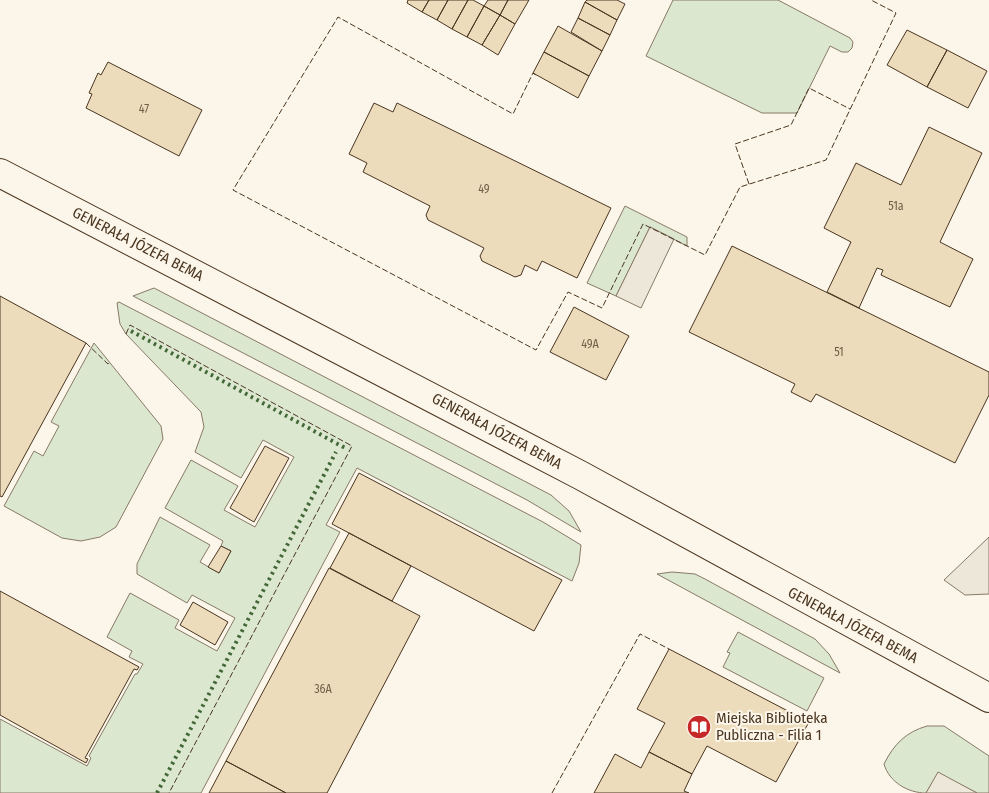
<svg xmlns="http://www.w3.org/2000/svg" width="989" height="793" viewBox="0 0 989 793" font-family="'Fira Sans Condensed',sans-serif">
	<rect width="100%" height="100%" fill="#fbf6e9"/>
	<path fill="#dce7d0" stroke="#887966" d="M 673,0 L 778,0 L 850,38 L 853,42 L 852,48 L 848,52 L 842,52 L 830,46 L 797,113 L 762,113 L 646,56 Z
		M 625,206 L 687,237 L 687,246 L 650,227 L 616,296 L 587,283 Z
		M 154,288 L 551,495 L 569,511 L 581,532 L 527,500 L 133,296 Z
		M 119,302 L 543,522 L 581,545 L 579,563 L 572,581 L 357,468 L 326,525 L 340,532 L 201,793 L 0,793 L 0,719 L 87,766 L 91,758 L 89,756 L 135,674 L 137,674 L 143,664 L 129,657 L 132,651 L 107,637 L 130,593 L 179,620 L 175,628 L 217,651 L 235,618 L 192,595 L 187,603 L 137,574 L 137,564 L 160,517 L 210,545 L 200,562 L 219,573 L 231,551 L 221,546 L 223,541 L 165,508 L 191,460 L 238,486 L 224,510 L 255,527 L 294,457 L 263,440 L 241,478 L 195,452 L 204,427 L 201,412 L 126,334 L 120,324 L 117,303 Z
		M 94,343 L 161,426 L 163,439 L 116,527 L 100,537 L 81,541 L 62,538 L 4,506 L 34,451 L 43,456 L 59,426 L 51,422 Z
		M 672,572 L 695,574 L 705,579 L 815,639 L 829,654 L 840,673 L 657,574 Z
		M 738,632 L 824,678 L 807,711 L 723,667 L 730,653 L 727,652 Z
		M 927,726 L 944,726 L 989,756 L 989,793 L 977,793 L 938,773 L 926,793 C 908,793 889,782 884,764 C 894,744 906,732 927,726 Z"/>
	<path fill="#ede7d9" stroke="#887966" d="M 650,227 L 674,239 L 641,308 L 616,296 Z
		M 989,537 L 989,594 L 965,595 L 944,580 Z
		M 938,772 L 977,793 L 926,793 Z"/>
	<path fill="#ecdcbc" stroke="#4a3520" d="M 408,0 L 429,0 L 422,12 L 407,3 Z
		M 429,0 L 448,0 L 437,20 L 422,12 Z
		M 448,0 L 468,0 L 452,29 L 437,20 Z
		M 468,0 L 473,0 L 484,6 L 467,37 L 452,29 Z
		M 488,0 L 508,0 L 500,15 L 484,6 Z
		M 508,0 L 529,0 L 515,24 L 500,15 Z
		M 587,0 L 617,0 L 625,4 L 617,20 L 585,2 Z
		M 585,2 L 617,20 L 610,35 L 578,18 Z
		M 484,6 L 500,15 L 482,45 L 467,37 Z
		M 500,15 L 515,24 L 498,55 L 482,45 Z
		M 578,18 L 610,35 L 602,51 L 571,32 Z
		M 558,26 L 602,51 L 589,76 L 544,52 Z
		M 907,30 L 947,50 L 927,87 L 887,65 Z
		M 947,50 L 987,71 L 968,108 L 927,87 Z
		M 544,52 L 589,76 L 578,98 L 533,73 Z
		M 108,62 L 202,110 L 179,156 L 86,108 L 92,94 L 89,93 L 98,73 L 101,75 Z
		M 374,103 L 393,112 L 397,103 L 611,208 L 577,278 L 542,261 L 537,271 L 525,265 L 521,275 L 515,277 L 482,261 L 480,256 L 484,248 L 428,220 L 426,215 L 430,206 L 363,172 L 367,163 L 349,154 Z
		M 929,127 L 982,153 L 940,242 L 973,259 L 950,307 L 881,275 L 883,270 L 877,268 L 859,308 L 827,292 L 851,242 L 824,228 L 856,163 L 901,185 Z
		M 732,246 L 989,372 L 989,395 L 955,463 L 816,394 L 811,402 L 791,392 L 795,384 L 689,332 Z
		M 0,296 L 86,343 L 2,497 L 0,496 Z
		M 574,307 L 629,336 L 606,380 L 550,352 Z
		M 265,446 L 289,458 L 254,522 L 230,508 Z
		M 359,473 L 562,580 L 534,631 L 332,524 Z
		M 349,533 L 411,566 L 392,601 L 330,568 Z
		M 221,546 L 231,551 L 219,573 L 208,567 Z
		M 329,568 L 420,616 L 327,793 L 286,793 L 226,761 Z
		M 0,591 L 139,667 L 137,670 L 134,669 L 85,758 L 88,759 L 86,763 L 0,715 Z
		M 193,602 L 228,622 L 215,645 L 180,625 Z
		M 669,649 L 809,722 L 776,782 L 707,746 L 692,774 L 649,752 L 665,723 L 637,709 Z
		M 649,752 L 692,774 L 684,791 L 689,793 L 594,793 L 615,754 L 641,768 Z
		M 226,761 L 286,793 L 209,793 Z"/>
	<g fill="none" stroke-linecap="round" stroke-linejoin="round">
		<g stroke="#4a3520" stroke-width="30">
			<path id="major" d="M 0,173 L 580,475 L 989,698"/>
		</g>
		<use href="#major" stroke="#fbf6e9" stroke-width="28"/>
		<path stroke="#436837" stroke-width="4" stroke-dasharray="2.5 4" stroke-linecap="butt" d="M 131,331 L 347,449
			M 157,793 L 336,452"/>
		<path stroke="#4a3520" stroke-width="1" stroke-dasharray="6 2.5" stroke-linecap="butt" d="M 536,75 L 533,73 L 513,114 L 338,17 L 233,190 L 536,350 L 568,292 L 602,308 L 643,224 L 705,255 L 740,187 L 826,160 L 896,13 L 871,0
			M 749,184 L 735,144 L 791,125 L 809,88 L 850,109
			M 126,334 L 130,325 L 352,446 L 169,793
			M 86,343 L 108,364 L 109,362
			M 552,793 L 640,634 L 669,649"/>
	</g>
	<defs>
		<g id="library-disc" transform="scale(1.25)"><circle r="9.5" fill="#c62828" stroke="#fbf6e9"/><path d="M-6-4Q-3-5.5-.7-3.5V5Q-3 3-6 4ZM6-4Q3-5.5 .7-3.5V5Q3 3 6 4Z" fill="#fff"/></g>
	</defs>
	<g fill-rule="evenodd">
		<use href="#library-disc" x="699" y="727"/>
	</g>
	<g text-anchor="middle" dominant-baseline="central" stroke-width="4" stroke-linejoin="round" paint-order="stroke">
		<g font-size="12" fill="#725f47">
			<text x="144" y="109">47</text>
			<text x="484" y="189">49</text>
			<text x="896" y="206">51a</text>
			<text x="590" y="344">49A</text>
			<text x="839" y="352">51</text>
			<text x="323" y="689">36A</text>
		</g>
		<g font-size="15" fill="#4a3520" stroke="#fbf6e9">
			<text transform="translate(138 244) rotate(27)">GENERAŁA JÓZEFA BEMA</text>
			<text transform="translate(497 431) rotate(28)">GENERAŁA JÓZEFA BEMA</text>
			<text transform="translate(853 625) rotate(28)">GENERAŁA JÓZEFA BEMA</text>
		</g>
		<g font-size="15" fill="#4a3520" stroke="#fbf6e9" text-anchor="start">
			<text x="716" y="718">Miejska Biblioteka<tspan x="716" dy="17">Publiczna - Filia 1</tspan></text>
		</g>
	</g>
</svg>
